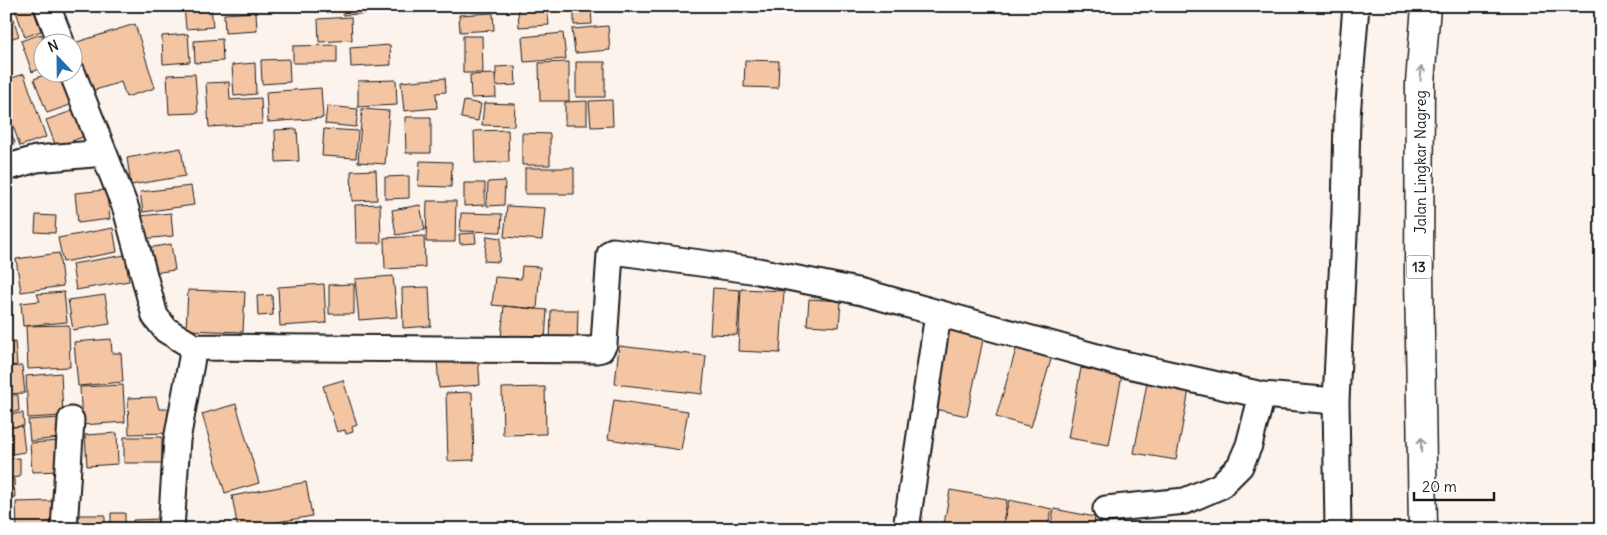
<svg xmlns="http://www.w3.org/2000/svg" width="1607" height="535" viewBox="0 0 1607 535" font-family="Delius,sans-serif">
	<rect width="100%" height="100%" fill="#fdf3ed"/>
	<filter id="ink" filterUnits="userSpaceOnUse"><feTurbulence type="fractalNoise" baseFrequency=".02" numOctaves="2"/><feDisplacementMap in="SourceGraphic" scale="10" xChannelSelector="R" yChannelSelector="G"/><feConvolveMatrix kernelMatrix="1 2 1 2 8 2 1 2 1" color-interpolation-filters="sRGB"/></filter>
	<g filter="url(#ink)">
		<path fill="#f4c5a3" stroke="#1c1c1c" d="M 6,6 L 9,6 L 19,36 L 6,40 Z
			M 14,6 L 32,6 L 41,31 L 25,37 Z
			M 75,6 L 112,6 L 75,8 Z
			M 184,6 L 211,6 L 213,27 L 186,29 Z
			M 255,6 L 290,6 L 290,7 L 256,9 Z
			M 343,6 L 375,6 L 375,13 L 343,15 Z
			M 456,6 L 490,6 L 457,9 Z
			M 518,6 L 547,6 L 549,25 L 519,27 Z
			M 574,8 L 591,8 L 592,24 L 574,25 Z
			M 256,12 L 257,31 L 225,33 L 224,14 Z
			M 493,13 L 494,30 L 460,32 L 459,15 Z
			M 351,17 L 352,40 L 319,42 L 318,19 Z
			M 135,24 L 155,88 L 126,97 L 121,82 L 89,92 L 74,43 Z
			M 608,26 L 610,50 L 575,53 L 572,29 Z
			M 563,33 L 566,59 L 524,62 L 522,37 Z
			M 41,34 L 44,42 L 42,68 L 32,72 L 21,41 Z
			M 188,34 L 190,62 L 163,64 L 162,36 Z
			M 463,36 L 482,36 L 483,73 L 463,73 Z
			M 222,39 L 223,61 L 195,63 L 194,41 Z
			M 337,45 L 337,63 L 293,63 L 293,46 Z
			M 390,45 L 391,65 L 351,67 L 350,48 Z
			M 289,59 L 290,82 L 262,84 L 261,60 Z
			M 745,60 L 779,61 L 778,88 L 744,87 Z
			M 569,62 L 569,101 L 540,101 L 539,63 Z
			M 576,62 L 605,62 L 605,97 L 576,97 Z
			M 255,63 L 256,94 L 234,96 L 232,65 Z
			M 515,66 L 516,85 L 496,86 L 496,67 Z
			M 52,72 L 65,72 L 76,103 L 47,113 L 34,79 Z
			M 24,74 L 46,137 L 20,146 L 6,106 L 6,80 Z
			M 195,74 L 198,113 L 169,114 L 167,75 Z
			M 495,74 L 496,97 L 471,98 L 470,75 Z
			M 445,78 L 446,92 L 436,93 L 437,108 L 404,111 L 401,82 Z
			M 396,80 L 397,105 L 358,107 L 358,81 Z
			M 229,82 L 230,100 L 261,98 L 262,124 L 209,127 L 206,83 Z
			M 321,88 L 323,118 L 268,122 L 266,92 Z
			M 612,100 L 613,126 L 591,127 L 589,101 Z
			M 464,101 L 481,104 L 478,121 L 461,118 Z
			M 587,101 L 587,125 L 565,125 L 565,102 Z
			M 484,103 L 515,104 L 514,126 L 482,125 Z
			M 327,106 L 358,109 L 356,127 L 325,124 Z
			M 78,109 L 88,135 L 56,147 L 46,120 Z
			M 362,109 L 389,111 L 385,164 L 358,162 Z
			M 405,117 L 431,117 L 431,153 L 406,153 Z
			M 6,119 L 15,143 L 6,147 Z
			M 297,129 L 299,161 L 276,162 L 275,130 Z
			M 324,129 L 358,131 L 356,158 L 322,156 Z
			M 508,130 L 509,162 L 475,163 L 474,131 Z
			M 522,133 L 550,134 L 550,165 L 522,165 Z
			M 181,148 L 185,176 L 131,185 L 127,158 Z
			M 420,161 L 452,162 L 451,187 L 418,186 Z
			M 525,168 L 574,168 L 574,194 L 525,194 Z
			M 376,170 L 377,200 L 352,201 L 351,171 Z
			M 409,176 L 409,198 L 385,199 L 385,177 Z
			M 505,181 L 504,205 L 487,206 L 488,182 Z
			M 464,183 L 485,183 L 485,205 L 464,206 Z
			M 191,186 L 194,205 L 143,212 L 140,192 Z
			M 106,190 L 110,219 L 78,223 L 75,193 Z
			M 427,201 L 456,201 L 455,242 L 426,242 Z
			M 380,204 L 381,243 L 356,243 L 355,205 Z
			M 420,205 L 425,230 L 396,235 L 392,210 Z
			M 507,206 L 545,208 L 542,240 L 504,237 Z
			M 171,213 L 173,236 L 142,239 L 139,216 Z
			M 461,213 L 502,214 L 501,232 L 460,231 Z
			M 36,215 L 56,216 L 55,233 L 35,232 Z
			M 113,228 L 117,252 L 63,262 L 58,238 Z
			M 475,233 L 476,243 L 460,244 L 459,234 Z
			M 424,236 L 425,267 L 385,269 L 384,238 Z
			M 487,236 L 501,238 L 499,262 L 484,261 Z
			M 171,244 L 175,270 L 152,273 L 148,248 Z
			M 59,253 L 63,286 L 21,292 L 16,259 Z
			M 125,255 L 129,281 L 76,290 L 72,264 Z
			M 522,266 L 540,267 L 537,309 L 492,305 L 495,277 L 521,279 Z
			M 393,276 L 397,317 L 359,320 L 355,279 Z
			M 324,284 L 326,323 L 280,326 L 278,287 Z
			M 354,284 L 354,314 L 329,314 L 329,285 Z
			M 429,287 L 431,326 L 403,328 L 402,288 Z
			M 713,288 L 740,290 L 737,335 L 710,334 Z
			M 741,289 L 784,291 L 780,353 L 738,351 Z
			M 188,290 L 245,292 L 243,332 L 186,330 Z
			M 64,292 L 67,322 L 23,326 L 21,303 L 40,301 L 37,294 Z
			M 105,295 L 110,324 L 73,330 L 68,300 Z
			M 272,295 L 273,315 L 258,316 L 257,296 Z
			M 809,299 L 841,301 L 839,327 L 807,325 Z
			M 504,306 L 547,310 L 545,341 L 501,338 Z
			M 551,310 L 578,310 L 577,343 L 550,342 Z
			M 6,311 L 9,339 L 6,340 Z
			M 69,325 L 70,367 L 28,369 L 26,326 Z
			M 947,328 L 984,335 L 967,416 L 930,408 Z
			M 111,339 L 112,353 L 121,353 L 123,382 L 78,386 L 74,342 Z
			M 15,342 L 17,365 L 6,366 L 6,343 Z
			M 619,346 L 706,356 L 702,394 L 615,384 Z
			M 1017,346 L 1052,356 L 1031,427 L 996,417 Z
			M 478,357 L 480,385 L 439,388 L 437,360 Z
			M 22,366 L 25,393 L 6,394 L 6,367 Z
			M 1081,368 L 1122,375 L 1109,445 L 1068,438 Z
			M 61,373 L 63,416 L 28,418 L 26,376 Z
			M 343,380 L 357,425 L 352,427 L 353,432 L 346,434 L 345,430 L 337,432 L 323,386 Z
			M 1147,383 L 1189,390 L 1176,460 L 1134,453 Z
			M 123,385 L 125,422 L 82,425 L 80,387 Z
			M 545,387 L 546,434 L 503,435 L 502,388 Z
			M 472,392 L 474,460 L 448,461 L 446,393 Z
			M 6,395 L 18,395 L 19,411 L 6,412 Z
			M 156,397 L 159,409 L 171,409 L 171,433 L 129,434 L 128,398 Z
			M 614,400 L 688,411 L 681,450 L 608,439 Z
			M 236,404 L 259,483 L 225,493 L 202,414 Z
			M 23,413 L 24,426 L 6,427 L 6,414 Z
			M 60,418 L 61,438 L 30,441 L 28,420 Z
			M 22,426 L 25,452 L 6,455 L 6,428 Z
			M 117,433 L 118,464 L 87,466 L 85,435 Z
			M 124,437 L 162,437 L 162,463 L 124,463 Z
			M 60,441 L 62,471 L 32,472 L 30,443 Z
			M 20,458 L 20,477 L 6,478 L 6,459 Z
			M 14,479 L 15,497 L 6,497 L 6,480 Z
			M 306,482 L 312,516 L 238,529 L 232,496 Z
			M 950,490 L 1007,500 L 1002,529 L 973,529 L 944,524 Z
			M 1009,500 L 1052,509 L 1047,529 L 1002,529 Z
			M 52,501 L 54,528 L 17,529 L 16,502 Z
			M 1054,509 L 1095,517 L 1093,529 L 1050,529 Z
			M 111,513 L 125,513 L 125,529 L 111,529 Z
			M 71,515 L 105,515 L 105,529 L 71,529 Z
			M 159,519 L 159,529 L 133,529 L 133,520 Z"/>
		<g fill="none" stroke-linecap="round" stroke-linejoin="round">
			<g stroke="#1c1c1c" stroke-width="29">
				<path id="minor" d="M 47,6 L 61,42
					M 72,72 L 126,209 L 155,316 L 166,330 L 194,347 L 177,440 L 171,529
					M 6,168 L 36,159 L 104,153
					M 194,347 L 597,350 L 601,349 L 604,344 L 610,254 L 613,251 L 758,271 L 862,292 L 1115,362 L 1262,395 L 1336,401
					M 1106,509 L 1185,501 L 1220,486 L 1240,466 L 1249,445 L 1262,395
					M 64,529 L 71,420
					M 906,529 L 938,314
					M 1338,529 L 1336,401 L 1345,214 L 1347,116 L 1356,6"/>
			</g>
			<g stroke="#1c1c1c" stroke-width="31">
				<path id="trunk" d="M 1423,529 L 1419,273 L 1420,83 L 1426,6"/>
			</g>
			<use href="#minor" stroke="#fff" stroke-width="25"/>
			<use href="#trunk" stroke="#fff" stroke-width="28"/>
		</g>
		<defs><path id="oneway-shaft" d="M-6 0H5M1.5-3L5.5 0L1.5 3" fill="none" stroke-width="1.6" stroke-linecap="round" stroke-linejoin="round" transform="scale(1.25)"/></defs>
		<g stroke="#999">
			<use href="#oneway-shaft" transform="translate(1421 73) rotate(-86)"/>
			<use href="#oneway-shaft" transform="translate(1421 445) rotate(-91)"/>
		</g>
	</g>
	<g text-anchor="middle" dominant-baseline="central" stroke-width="4.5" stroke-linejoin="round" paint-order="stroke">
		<rect fill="#fff" stroke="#606060" stroke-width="1" x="1406.5" y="255.5" width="25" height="23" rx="4"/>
		<g font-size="14" font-weight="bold" fill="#1c1c1c">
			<text x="1419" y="267">13</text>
		</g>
		<g font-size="15" fill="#1c1c1c" stroke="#fff">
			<text transform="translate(1420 162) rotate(-90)">Jalan Lingkar Nagreg</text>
		</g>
	</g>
	<rect width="1607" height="535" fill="none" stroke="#fff" stroke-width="25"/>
	<rect x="12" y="12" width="1582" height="510" fill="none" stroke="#1c1c1c" stroke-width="2" filter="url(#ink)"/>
	<g transform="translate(58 58) rotate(338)"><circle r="24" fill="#ffffff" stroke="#a4a4a4"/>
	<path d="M0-4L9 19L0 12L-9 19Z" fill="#1f6fb2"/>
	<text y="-8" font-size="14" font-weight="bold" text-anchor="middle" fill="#1c1c1c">N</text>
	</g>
	<path d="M1414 492v8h80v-8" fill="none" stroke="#1c1c1c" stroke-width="2.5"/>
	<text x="1422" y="492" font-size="15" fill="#1c1c1c" stroke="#ffffff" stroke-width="4" paint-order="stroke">20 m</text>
</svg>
